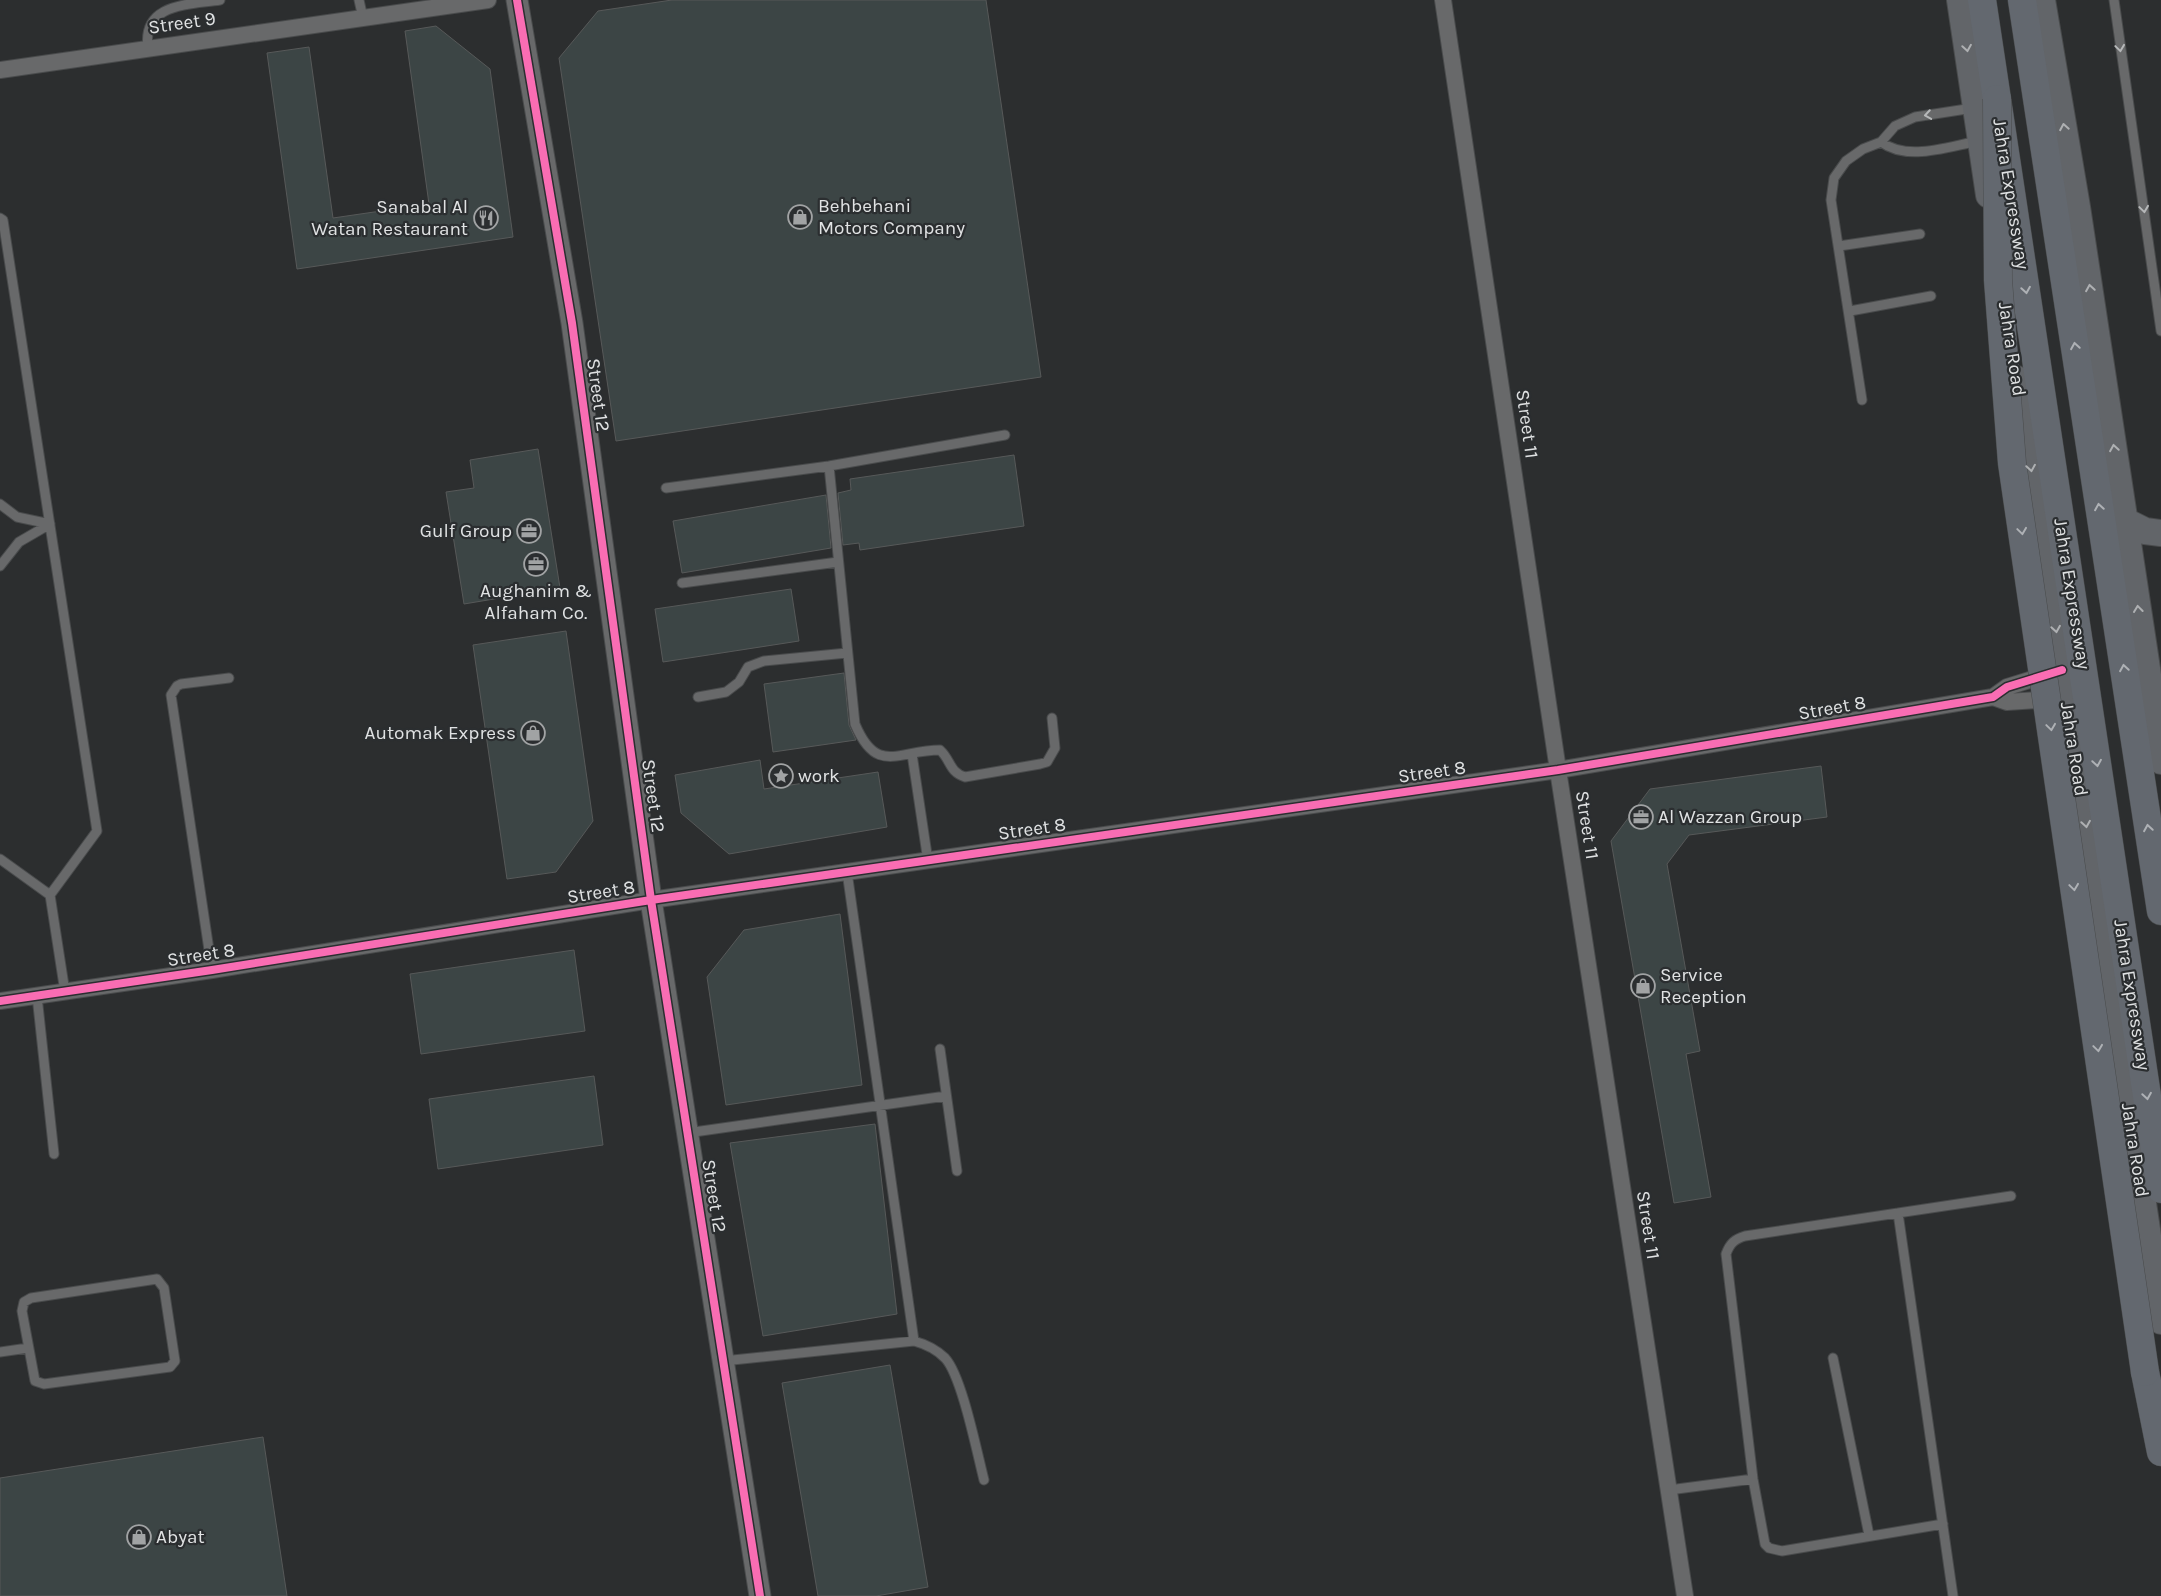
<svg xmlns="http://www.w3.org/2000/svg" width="2161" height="1596" viewBox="0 0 2161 1596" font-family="Karla,sans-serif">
	<rect width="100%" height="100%" fill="#2c2e2f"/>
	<path fill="#3c4545" stroke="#575959" d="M 672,0 L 986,0 L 1041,377 L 616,441 L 559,58 L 598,11 Z
		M 436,26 L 490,69 L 513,237 L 297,269 L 267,53 L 309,47 L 333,218 L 429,204 L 405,31 Z
		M 538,449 L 560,588 L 464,604 L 446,492 L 474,488 L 470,460 Z
		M 1014,455 L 1024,526 L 860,550 L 859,543 L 843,545 L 838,493 L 851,490 L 850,479 Z
		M 826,495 L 831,548 L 682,573 L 673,521 Z
		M 791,589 L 799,641 L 663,662 L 655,609 Z
		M 566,631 L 593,821 L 556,872 L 507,879 L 473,645 Z
		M 844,673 L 849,725 L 856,740 L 773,752 L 764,684 Z
		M 760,760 L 764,789 L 878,772 L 887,827 L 729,854 L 681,813 L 675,775 Z
		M 1821,766 L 1827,817 L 1689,835 L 1667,864 L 1700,1051 L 1686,1054 L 1711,1197 L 1674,1203 L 1611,841 L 1650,789 Z
		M 840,914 L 862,1085 L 726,1105 L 707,977 L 744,930 Z
		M 574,950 L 585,1031 L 421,1054 L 410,974 Z
		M 594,1076 L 603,1145 L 438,1169 L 429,1099 Z
		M 875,1124 L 897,1314 L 763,1336 L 730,1143 Z
		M 890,1365 L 928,1587 L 876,1596 L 818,1596 L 782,1383 Z
		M 263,1437 L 287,1596 L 0,1596 L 0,1478 Z"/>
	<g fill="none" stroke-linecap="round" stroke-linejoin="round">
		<g stroke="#494b4c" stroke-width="11">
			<path id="service" d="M 359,0 L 363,18
				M 2114,0 L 2161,331
				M 148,48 C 142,3 188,5 220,0
				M 1881,142 C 1908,162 1949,146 1979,141
				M 0,218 L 3,220 L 97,831 L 50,895 L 65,992
				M 1839,246 L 1920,234
				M 1850,311 L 1931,296
				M 1862,400 L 1831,200 L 1834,178 L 1846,161 L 1863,149 L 1881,142 L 1895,126 L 1915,117 L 1973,108
				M 829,466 L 855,724 C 877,776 898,750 940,750 C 951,760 949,772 965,777 L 1040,764 L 1047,762 L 1055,748 L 1052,718
				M 666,488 L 829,466 L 1005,435
				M 0,504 L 17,517 L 50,524
				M 0,566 L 19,542 L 50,524
				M 682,583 L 838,562
				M 698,697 L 726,692 L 739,682 L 748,667 L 764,661 L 847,653
				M 912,754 L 928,861
				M 0,859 L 50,895
				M 847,872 L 914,1341
				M 212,970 L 171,695 L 177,686 L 181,684 L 229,678
				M 37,996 L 54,1154
				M 940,1049 L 957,1171
				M 687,1133 L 946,1096
				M 1898,1213 L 1953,1596
				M 157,1279 L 164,1288 L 175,1361 L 170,1367 L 44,1384 L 35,1381 L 22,1311 L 24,1302 L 31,1298 Z
				M 0,1352 L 28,1348
				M 1833,1358 L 1869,1535
				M 723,1361 L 914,1341 C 925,1344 936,1349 945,1358 C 962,1376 977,1453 984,1480
				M 1669,1490 L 1753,1479
				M 1943,1524 L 1782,1551 L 1769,1548 L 1765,1544 L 1753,1479 L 1726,1254 C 1730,1243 1735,1239 1745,1236 L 2011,1196"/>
		</g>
		<g stroke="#494b4c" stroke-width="18">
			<path id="minor" d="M 1443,0 L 1558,770 L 1685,1596
				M 0,70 L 488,0
				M 1993,697 L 2007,702 L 2055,699
				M 0,1001 L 212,970 L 651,900 L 1558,770 L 1993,697 L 2007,687 L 2049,674"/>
		</g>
		<g stroke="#494b4c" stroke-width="23">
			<path id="tertiary" d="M 517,0 L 572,323 L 651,900 L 760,1596"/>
		</g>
		<g stroke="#494b4c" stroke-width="28">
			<path id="primary" d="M 1960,0 L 1989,195
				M 2042,0 L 2077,207 L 2161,761
				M 2017,379 L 2161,1321
				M 2125,521 L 2145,531 L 2161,533"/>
		</g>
		<g stroke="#494b4c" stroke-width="29">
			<path id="motorway" d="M 1982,0 L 2161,1189
				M 2022,0 L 2161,911
				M 2145,1372 L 2161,1452"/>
		</g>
		<use href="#service" stroke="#68696a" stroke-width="9"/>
		<use href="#minor" stroke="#68696a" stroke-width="16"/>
		<use href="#tertiary" stroke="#68696a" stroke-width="21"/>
		<use href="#primary" stroke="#626569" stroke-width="26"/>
		<use href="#motorway" stroke="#63686f" stroke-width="28"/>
		<g stroke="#494b4c" stroke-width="29" stroke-linecap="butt">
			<path id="motorway-bridge" d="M 1997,99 L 1998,280 L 2012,463 L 2145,1372"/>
		</g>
		<use href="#motorway-bridge" stroke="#63686f" stroke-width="28"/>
		<g stroke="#2b2e30" stroke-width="11">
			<path id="cycleway" d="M 517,0 L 572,323 L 651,900 L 760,1596
				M 0,1001 L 212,970 L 651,900 L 1558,770 L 1993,697 L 2007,687 L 2062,670"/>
		</g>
		<use href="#cycleway" stroke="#f96db3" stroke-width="8"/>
	</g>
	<defs><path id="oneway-chevron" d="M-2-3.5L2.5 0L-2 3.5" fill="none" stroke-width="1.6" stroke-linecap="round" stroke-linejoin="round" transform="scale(1.25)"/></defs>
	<g stroke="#aeb0b2">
		<use href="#oneway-chevron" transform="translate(1967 48) rotate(81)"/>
		<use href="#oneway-chevron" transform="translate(2064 127) rotate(-100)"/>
		<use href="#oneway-chevron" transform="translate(2090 288) rotate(-99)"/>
		<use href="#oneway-chevron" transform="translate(2114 448) rotate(-99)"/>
		<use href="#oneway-chevron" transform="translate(2031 468) rotate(81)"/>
		<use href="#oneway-chevron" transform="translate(2138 609) rotate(-97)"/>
		<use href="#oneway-chevron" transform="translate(2056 629) rotate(81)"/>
		<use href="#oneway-chevron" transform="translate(2086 824) rotate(81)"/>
	</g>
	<g stroke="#b6b8b9">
		<use href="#oneway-chevron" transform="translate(2120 48) rotate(82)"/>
		<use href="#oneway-chevron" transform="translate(1928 115) rotate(171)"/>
		<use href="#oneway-chevron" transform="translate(2144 209) rotate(82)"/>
	</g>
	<g stroke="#aeb1b5">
		<use href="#oneway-chevron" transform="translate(2026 290) rotate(81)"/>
		<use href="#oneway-chevron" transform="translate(2075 346) rotate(-99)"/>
		<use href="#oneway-chevron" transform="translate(2099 507) rotate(-99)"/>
		<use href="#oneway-chevron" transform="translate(2022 531) rotate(82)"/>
		<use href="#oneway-chevron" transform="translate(2124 668) rotate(-99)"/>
		<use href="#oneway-chevron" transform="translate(2051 727) rotate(82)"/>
		<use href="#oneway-chevron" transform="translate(2097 763) rotate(81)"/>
		<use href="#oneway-chevron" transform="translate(2148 828) rotate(-99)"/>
		<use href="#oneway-chevron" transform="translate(2074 887) rotate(82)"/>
		<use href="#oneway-chevron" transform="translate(2098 1048) rotate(82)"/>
		<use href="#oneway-chevron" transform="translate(2147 1096) rotate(81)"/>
	</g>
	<defs>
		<g id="shop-ring" transform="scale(1.25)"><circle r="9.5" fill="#2b2e30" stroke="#a1a3a4" stroke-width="1.5"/><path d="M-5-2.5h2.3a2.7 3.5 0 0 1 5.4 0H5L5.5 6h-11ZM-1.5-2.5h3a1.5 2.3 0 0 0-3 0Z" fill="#a1a3a4"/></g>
		<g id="restaurant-ring" transform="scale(1.25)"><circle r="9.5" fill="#2b2e30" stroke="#a1a3a4" stroke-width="1.5"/><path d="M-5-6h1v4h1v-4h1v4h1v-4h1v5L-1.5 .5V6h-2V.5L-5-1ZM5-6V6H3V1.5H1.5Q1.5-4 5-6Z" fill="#a1a3a4"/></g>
		<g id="office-ring" transform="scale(1.25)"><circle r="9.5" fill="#2b2e30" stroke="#a1a3a4" stroke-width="1.5"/><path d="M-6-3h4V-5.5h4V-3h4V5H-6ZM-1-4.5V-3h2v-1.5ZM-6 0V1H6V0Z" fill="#a1a3a4"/></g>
		<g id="sight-ring" transform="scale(1.25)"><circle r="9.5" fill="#2b2e30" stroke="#a1a3a4" stroke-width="1.5"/><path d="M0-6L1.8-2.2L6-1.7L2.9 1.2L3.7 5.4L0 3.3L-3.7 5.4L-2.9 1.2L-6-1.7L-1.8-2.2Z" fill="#a1a3a4"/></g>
	</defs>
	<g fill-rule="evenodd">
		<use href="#shop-ring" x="800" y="217"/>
		<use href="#restaurant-ring" x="486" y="218"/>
		<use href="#office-ring" x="529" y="531"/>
		<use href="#office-ring" x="536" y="564"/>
		<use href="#shop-ring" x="533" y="733"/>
		<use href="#sight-ring" x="781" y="776"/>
		<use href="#office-ring" x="1641" y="817"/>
		<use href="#shop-ring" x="1643" y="986"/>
		<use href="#shop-ring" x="139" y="1537"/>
	</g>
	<g text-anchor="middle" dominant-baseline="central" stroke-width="4.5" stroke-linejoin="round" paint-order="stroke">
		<g font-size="19" fill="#e0e2e3" stroke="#2b2e30">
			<text transform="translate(182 23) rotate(-8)">Street 9</text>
			<text transform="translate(2011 194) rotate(81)">Jahra Expressway</text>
			<text transform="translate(2012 349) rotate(81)">Jahra Road</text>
			<text transform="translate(598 395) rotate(82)">Street 12</text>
			<text transform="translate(1527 424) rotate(82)">Street 11</text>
			<text transform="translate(2072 594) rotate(81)">Jahra Expressway</text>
			<text transform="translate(1832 708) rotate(-10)">Street 8</text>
			<text transform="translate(2074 749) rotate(81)">Jahra Road</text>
			<text transform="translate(1432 772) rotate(-8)">Street 8</text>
			<text transform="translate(653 796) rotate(82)">Street 12</text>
			<text transform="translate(1587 825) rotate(81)">Street 11</text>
			<text transform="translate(1032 829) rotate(-8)">Street 8</text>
			<text transform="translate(601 892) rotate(-9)">Street 8</text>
			<text transform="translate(201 955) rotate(-9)">Street 8</text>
			<text transform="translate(2132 995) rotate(81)">Jahra Expressway</text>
			<text transform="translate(2135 1150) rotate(81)">Jahra Road</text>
			<text transform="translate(714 1196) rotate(81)">Street 12</text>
			<text transform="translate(1648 1225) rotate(81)">Street 11</text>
		</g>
		<g font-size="19" fill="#e0e2e3" stroke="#2b2e30" text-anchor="start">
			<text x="818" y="206">Behbehani<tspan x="818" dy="22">Motors Company</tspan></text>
			<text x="468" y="207" text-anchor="end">Sanabal Al<tspan x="468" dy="22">Watan Restaurant</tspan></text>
			<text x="512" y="531" text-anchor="end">Gulf Group</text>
			<text x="536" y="591" text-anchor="middle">Aughanim &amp;<tspan x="536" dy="22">Alfaham Co.</tspan></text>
			<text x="516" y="733" text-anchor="end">Automak Express</text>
			<text x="798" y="776">work</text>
			<text x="1658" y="817">Al Wazzan Group</text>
			<text x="1660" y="975">Service<tspan x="1660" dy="22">Reception</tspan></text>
			<text x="156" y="1537">Abyat</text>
		</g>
	</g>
</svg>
